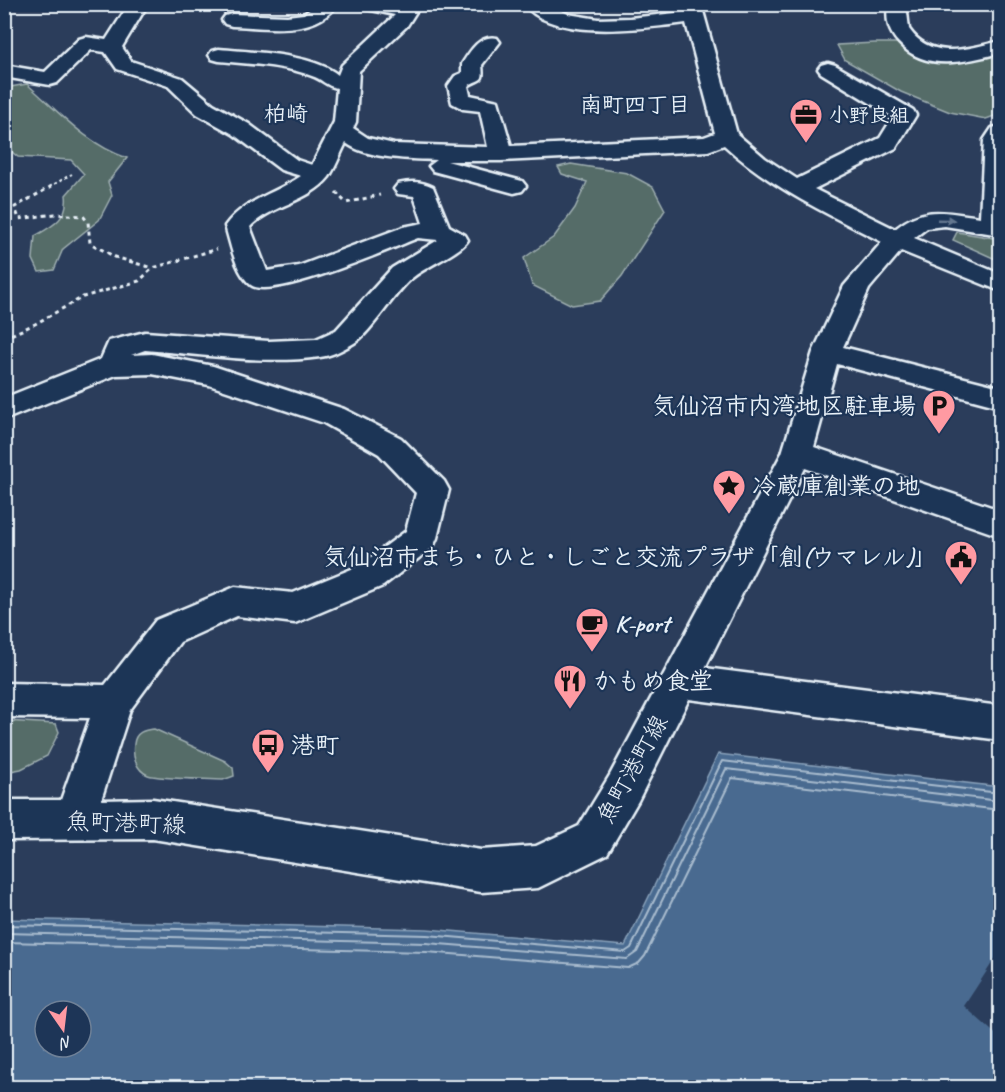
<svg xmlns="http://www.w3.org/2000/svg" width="1005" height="1092" viewBox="0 0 1005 1092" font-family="Caveat,'Klee One',sans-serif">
	<rect width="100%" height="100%" fill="#2b3d5b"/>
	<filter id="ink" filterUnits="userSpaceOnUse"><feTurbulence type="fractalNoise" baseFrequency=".0167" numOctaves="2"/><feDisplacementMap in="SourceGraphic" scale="12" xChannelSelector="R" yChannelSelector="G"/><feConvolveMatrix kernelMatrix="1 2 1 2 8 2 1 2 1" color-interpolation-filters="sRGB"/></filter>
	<g filter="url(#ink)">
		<path fill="#556c68" stroke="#9eaeb0" stroke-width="1.5" d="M 875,43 L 916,43 L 934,55 L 1000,48 L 1000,114 L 986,119 L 950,112 L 901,92 L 845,60 L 837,45 Z
			M 27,84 C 59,112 86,144 127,158 L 108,182 L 112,195 L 99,220 L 63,249 L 54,270 L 39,272 L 33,259 L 35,236 C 53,226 69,218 66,195 L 84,174 L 71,160 L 18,157 L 12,152 L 8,143 L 5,144 L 5,88 Z
			M 571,164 L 627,173 L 653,187 L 665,210 L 622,276 L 600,301 L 572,305 L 532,285 L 524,258 L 554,237 L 575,208 L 587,182 L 562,174 L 558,167 Z
			M 957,232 L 1000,239 L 1000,261 L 953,240 Z
			M 5,721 L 56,724 L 59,732 L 47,756 L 21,769 L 5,772 Z
			M 154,729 L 225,761 L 233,768 L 234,776 L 223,780 C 209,779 158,779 148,775 C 136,770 132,756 134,744 C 135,732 144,730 154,729 Z"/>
		<path fill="#496b90" stroke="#89a1ba" stroke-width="1.5" fill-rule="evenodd" d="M 718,754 L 1000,787 L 1000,1087 L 5,1088 L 5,919 L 427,929 L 625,946 ZM 45,1011 L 81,1011 L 81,1047 L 45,1047 Z"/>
		<path fill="#2b3d5b" d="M 1000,951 L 1000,1038 L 964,1006 Z"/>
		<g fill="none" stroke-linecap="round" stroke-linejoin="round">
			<path stroke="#a8bbce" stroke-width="2" d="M 4,925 L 427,935 L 625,952 L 631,948 L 722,761 L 1000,793
				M 4,933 L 426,943 L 627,959 L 637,952 L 726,769 L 1000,801
				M 4,942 L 426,952 L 628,968 L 639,963 L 645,956 L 732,778 L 1000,810"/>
			<g stroke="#e8f1f8" stroke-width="5">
				<path id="minor" d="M 129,4 L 148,4 L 122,47 L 131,61 L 182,78 L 213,104 L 249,124 L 297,160 L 312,165 L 334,122 L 337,88 C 326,86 322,79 312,76 C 283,65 250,64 219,61 L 212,59 L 209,55 L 212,51 L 219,49 C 252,52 313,54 338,75 L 342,65 L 395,15 L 362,8 L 360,4 L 419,4 L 419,7 L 407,26 L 359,71 L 356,122 L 353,128 L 368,138 L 394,144 L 488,147 L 480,111 L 463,109 L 452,103 L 448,86 L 455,76 L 462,73 L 462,64 C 470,51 480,34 497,38 L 500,42 L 482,65 C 484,84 481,77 468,86 L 470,95 L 498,101 L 511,146 L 704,137 L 715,133 L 686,23 C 646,28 552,42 524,4 L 548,4 L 568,14 L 598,19 L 630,18 L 684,12 L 682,4 L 701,4 L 737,134 L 765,158 L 797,179 L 880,138 L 893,117 L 821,73 L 818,69 L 821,65 L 828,63 L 835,65 L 913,110 L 916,115 L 896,148 L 814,189 L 895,229 C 925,205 944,212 980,217 L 984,140 L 992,128 L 1000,126 L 1000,235 L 945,226 L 927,228 L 914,238 L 1000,274 L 1000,291 L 901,251 L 869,289 L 843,347 L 1000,387 L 1000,407 L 837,364 L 814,447 L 1000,510 L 1000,536 L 805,468 L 705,668 L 1000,706 L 1000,740 L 689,699 L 638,801 L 607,854 L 538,888 L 481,892 L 153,839 L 4,840 L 4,800 L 61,800 L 90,718 L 4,717 L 4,683 L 105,685 L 156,620 L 235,587 L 293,593 L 359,566 L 406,531 L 416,493 L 379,454 L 324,423 L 209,385 L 152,374 L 116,375 L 4,420 L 4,398 L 101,359 L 109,341 L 145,332 L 269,341 L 316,339 L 336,330 L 392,268 L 438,240 L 418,238 C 392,248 271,301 251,285 C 235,272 231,244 225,226 C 242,201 276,193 301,176 L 281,170 L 233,134 L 197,114 L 168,86 L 117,69 L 105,52 L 91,50 L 57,83 L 50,85 L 4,77 L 4,65 L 45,72 L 79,39 L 86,37 L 106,40 ZM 346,143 C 367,159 411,159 437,160 L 429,166 L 433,171 L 514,193 L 522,191 L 526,186 L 522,181 L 447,161 L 501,161 L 708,151 L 724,145 C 771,188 826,213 882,242 L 844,286 L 813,352 L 782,453 L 610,775 L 579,826 L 536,846 L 481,850 L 153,799 L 101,800 L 130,710 L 180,642 L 237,616 L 295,623 L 307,618 L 383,586 L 433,547 L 437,538 L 449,490 L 444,481 L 401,438 L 344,409 L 213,366 L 152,354 L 131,355 L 145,350 C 200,354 265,365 320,357 C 331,356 344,349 354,343 C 372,332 393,294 412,278 C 426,266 460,253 468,240 L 465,235 L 449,226 L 433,187 C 421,181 411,181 398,184 L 394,189 L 398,194 L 414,196 L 423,223 L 403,227 L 299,266 L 267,271 L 250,227 C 271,205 309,202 329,177 C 336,167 340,154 346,143 Z
					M 317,4 L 338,4 C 314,37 267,27 232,26 L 225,24 L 222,20 L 225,16 L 232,14 L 287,16 L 304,14 Z
					M 888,4 L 906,4 L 909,29 C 931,61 968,49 1000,41 L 1000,53 C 967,61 926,73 899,43 C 888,31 886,20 888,4 Z"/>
			</g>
			<path stroke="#e8f1f8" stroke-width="2" stroke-dasharray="3 3" stroke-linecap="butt" d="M 49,187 L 72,174"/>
			<path stroke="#e8f1f8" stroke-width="3" stroke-dasharray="4 4" stroke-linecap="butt" d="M 52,186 L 15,207 L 19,219 L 55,214 L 83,216 L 88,222 L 90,243 L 115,257 L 152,268
				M 336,192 L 346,203 L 380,195
				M 4,338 L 35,324 L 83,297 L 139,281 L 153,268 L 217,249"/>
			<use href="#minor" fill="#1d3557" fill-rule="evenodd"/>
		</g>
		<defs><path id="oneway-solid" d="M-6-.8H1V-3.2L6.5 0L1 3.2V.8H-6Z" transform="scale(1.5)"/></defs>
		<use fill="#64778f" href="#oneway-solid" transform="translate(946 220) rotate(2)"/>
	</g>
	<defs>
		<g id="office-pin" transform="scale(1.725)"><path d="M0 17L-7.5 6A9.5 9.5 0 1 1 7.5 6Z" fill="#ff9aa2" stroke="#1d3557"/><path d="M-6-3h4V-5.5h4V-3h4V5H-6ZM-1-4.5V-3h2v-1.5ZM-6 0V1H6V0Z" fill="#111"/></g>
		<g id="parking-pin" transform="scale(1.725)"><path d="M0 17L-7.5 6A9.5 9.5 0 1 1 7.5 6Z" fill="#ff9aa2" stroke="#1d3557"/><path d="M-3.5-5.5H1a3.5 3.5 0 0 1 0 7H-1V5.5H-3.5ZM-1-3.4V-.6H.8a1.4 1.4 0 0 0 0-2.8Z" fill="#111"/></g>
		<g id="sight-pin" transform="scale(1.725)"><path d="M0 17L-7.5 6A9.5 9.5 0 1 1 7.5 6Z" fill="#ff9aa2" stroke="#1d3557"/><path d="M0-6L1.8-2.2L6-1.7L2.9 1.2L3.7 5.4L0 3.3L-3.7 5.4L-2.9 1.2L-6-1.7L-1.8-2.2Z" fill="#111"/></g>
		<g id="civic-pin" transform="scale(1.725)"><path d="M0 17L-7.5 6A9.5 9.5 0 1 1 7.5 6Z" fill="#ff9aa2" stroke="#1d3557"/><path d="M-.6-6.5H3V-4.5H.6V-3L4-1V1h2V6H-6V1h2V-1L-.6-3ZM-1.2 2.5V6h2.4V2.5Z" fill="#111"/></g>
		<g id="cafe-pin" transform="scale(1.725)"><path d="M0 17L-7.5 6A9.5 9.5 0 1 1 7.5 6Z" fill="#ff9aa2" stroke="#1d3557"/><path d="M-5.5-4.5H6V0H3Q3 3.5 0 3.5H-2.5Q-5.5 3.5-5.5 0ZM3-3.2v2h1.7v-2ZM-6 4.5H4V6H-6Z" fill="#111"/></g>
		<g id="restaurant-pin" transform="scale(1.725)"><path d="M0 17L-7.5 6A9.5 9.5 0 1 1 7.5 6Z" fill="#ff9aa2" stroke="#1d3557"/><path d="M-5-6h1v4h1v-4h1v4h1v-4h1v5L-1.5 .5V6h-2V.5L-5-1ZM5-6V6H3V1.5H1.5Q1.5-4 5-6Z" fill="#111"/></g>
		<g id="bus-pin" transform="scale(1.725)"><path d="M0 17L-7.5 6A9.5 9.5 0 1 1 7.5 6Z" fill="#ff9aa2" stroke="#1d3557"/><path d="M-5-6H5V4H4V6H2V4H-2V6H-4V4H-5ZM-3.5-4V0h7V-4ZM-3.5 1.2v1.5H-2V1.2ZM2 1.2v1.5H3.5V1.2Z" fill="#111"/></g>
	</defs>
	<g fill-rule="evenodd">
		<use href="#office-pin" x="806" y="115"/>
		<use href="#parking-pin" x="939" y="406"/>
		<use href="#sight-pin" x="729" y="486"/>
		<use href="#civic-pin" x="961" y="557"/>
		<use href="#cafe-pin" x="592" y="624"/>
		<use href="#restaurant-pin" x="570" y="681"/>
		<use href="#bus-pin" x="268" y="745"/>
	</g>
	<g text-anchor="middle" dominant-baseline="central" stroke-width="4.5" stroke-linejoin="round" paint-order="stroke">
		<g font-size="20" font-weight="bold" fill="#e8f1f8" stroke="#1d3557" text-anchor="start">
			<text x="829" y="115">小野良組</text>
		</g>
		<g font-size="22" font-weight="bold" fill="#e8f1f8" stroke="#1d3557">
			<text x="635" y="105">南町四丁目</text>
			<text x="286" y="114">柏崎</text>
		</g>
		<g font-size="24" font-weight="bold" fill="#e8f1f8" stroke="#1d3557" text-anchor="start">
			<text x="916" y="406" text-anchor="end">気仙沼市内湾地区駐車場</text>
			<text x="752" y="486">冷蔵庫創業の地</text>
			<text x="938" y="557" text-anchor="end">気仙沼市まち・ひと・しごと交流プラザ「創(ウマレル)」</text>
			<text x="615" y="624">K-port</text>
			<text x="593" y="681">かもめ食堂</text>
			<text x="291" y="745">港町</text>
		</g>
		<g font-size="24" fill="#e8f1f8" stroke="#1d3557">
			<text transform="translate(632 769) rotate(-61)">魚町港町線</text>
			<text transform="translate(126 823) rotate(2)">魚町港町線</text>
		</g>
	</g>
	<rect width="1005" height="1092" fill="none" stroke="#1d3557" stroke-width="24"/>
	<rect x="12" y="12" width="981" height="1068" fill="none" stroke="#e8f1f8" stroke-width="2" filter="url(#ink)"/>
	<g transform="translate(63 1029) rotate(166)"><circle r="28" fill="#1d3557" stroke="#6e8097" stroke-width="1.5"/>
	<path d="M0-4.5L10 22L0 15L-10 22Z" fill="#ff9aa2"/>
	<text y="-9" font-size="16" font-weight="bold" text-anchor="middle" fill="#e8f1f8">N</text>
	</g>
</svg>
